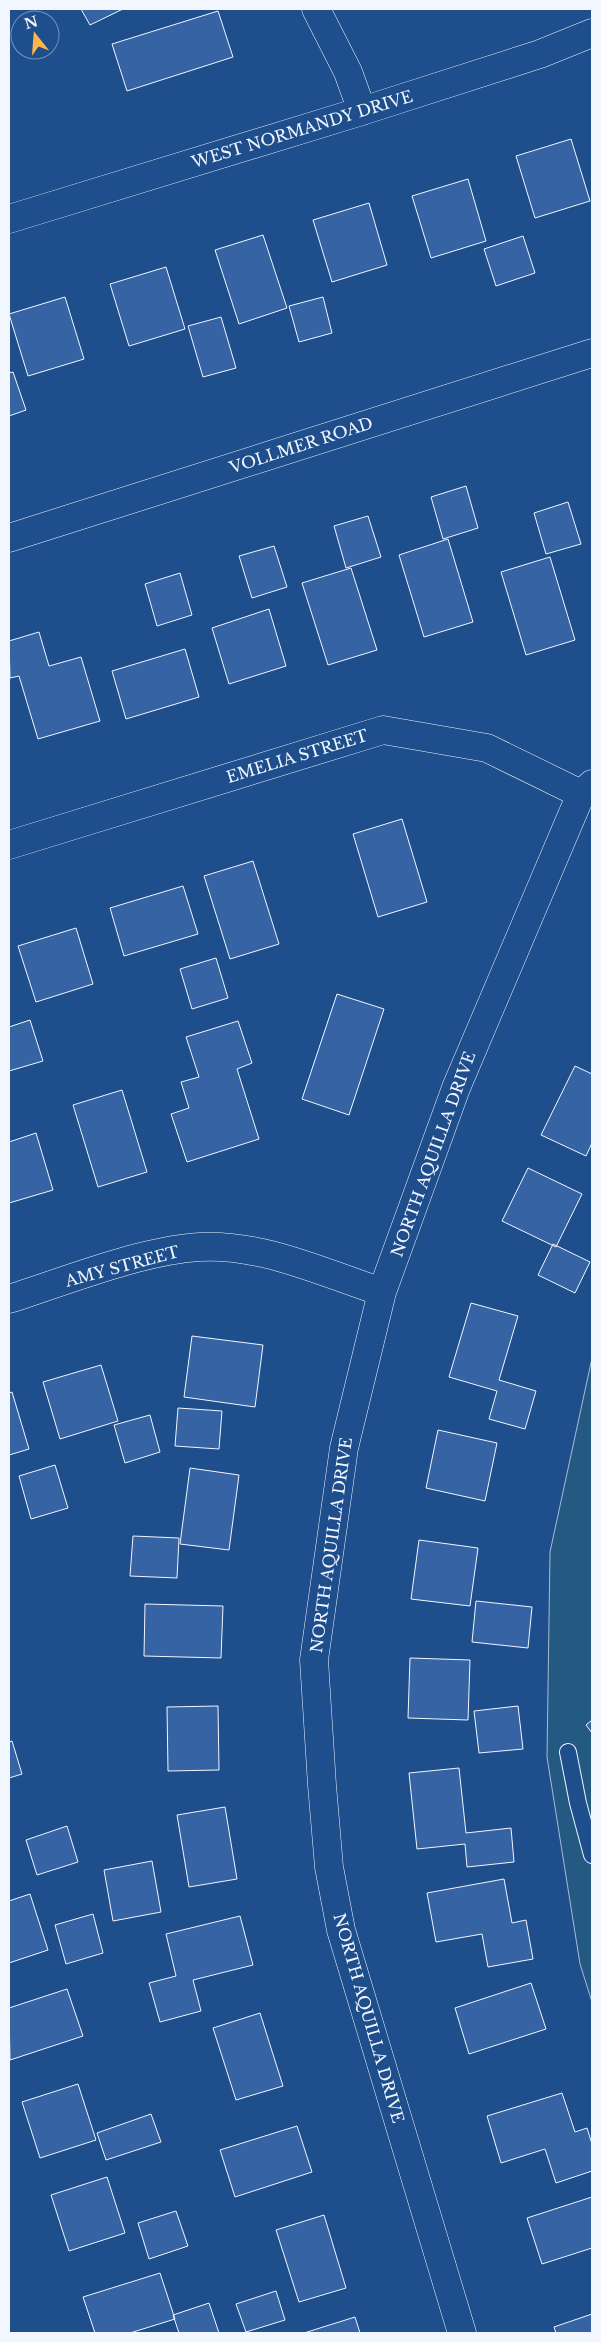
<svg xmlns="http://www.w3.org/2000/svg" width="601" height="2342" viewBox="0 0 601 2342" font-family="'Libre Baskerville',serif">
	<rect width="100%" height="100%" fill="#1f4e8c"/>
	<path fill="#245a82" stroke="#a8bbd7" d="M 592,1358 L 592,2002 L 580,1964 L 547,1757 L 550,1552 Z"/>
	<path fill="#3563a3" stroke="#f2f6ff" d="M 81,9 L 123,9 L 90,25 Z
		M 218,11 L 233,57 L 127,91 L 112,44 Z
		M 571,139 L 590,201 L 535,218 L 516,156 Z
		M 468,179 L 486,241 L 431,258 L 412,196 Z
		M 369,203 L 387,265 L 332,282 L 313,220 Z
		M 263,235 L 287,308 L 239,324 L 215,250 Z
		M 523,236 L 535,273 L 496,286 L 484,249 Z
		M 166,267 L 185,329 L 129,346 L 110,284 Z
		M 65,297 L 84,359 L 28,376 L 9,314 Z
		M 323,297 L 332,333 L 299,342 L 289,306 Z
		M 221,317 L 236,368 L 203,377 L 188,326 Z
		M 13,372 L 26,410 L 9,416 L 9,373 Z
		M 466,486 L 478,528 L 443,539 L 431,497 Z
		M 568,502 L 581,544 L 546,554 L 534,513 Z
		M 368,516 L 381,557 L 346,568 L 334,526 Z
		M 448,539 L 473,622 L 424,637 L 399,555 Z
		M 274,546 L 287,587 L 252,598 L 239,556 Z
		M 550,557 L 575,640 L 526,655 L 501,572 Z
		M 351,568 L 377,650 L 328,665 L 302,583 Z
		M 180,573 L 192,615 L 157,626 L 145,584 Z
		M 269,609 L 286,666 L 229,684 L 212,628 Z
		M 39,632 L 49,666 L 81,657 L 100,721 L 38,739 L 19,676 L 10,678 L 9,641 Z
		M 185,649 L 199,697 L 126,719 L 112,671 Z
		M 402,819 L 427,902 L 378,917 L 353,834 Z
		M 253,861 L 279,944 L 230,959 L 204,876 Z
		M 183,886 L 198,934 L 124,956 L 110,908 Z
		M 76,928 L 93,984 L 36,1002 L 18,946 Z
		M 216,958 L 228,998 L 192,1009 L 180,969 Z
		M 337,994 L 384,1009 L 349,1115 L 302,1099 Z
		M 30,1020 L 43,1061 L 9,1071 L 9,1027 Z
		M 238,1021 L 252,1063 L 237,1069 L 259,1139 L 187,1162 L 171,1114 L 189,1108 L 181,1082 L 199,1077 L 186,1037 Z
		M 575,1066 L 592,1074 L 592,1143 L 586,1156 L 541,1135 Z
		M 122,1090 L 147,1172 L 98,1187 L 73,1105 Z
		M 36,1133 L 53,1190 L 9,1203 L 9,1142 Z
		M 528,1168 L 582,1194 L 556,1247 L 502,1221 Z
		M 553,1244 L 590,1262 L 575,1293 L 538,1275 Z
		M 471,1303 L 518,1316 L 499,1380 L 536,1391 L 525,1429 L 489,1419 L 497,1391 L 449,1377 Z
		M 192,1336 L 263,1345 L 255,1407 L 184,1397 Z
		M 101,1365 L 118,1421 L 60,1439 L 43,1382 Z
		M 12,1392 L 29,1449 L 9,1455 L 9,1393 Z
		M 178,1408 L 222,1411 L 219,1449 L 175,1446 Z
		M 150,1415 L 160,1452 L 125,1463 L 114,1425 Z
		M 438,1430 L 497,1443 L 485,1501 L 426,1488 Z
		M 55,1465 L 68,1508 L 31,1519 L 19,1476 Z
		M 190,1468 L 239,1475 L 229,1550 L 180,1544 Z
		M 133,1536 L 179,1538 L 177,1578 L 130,1576 Z
		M 419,1540 L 478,1548 L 470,1606 L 411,1599 Z
		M 476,1601 L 532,1607 L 528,1648 L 472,1642 Z
		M 145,1604 L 223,1606 L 221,1658 L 144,1656 Z
		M 410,1658 L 470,1660 L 468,1720 L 408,1718 Z
		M 218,1706 L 219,1770 L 168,1771 L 167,1707 Z
		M 518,1706 L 523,1749 L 479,1753 L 474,1711 Z
		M 592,1720 L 592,1733 L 586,1725 Z
		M 12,1741 L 22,1774 L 9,1778 L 9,1742 Z
		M 459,1768 L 466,1833 L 511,1828 L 514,1862 L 467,1867 L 465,1844 L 417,1849 L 409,1773 Z
		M 225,1807 L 237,1879 L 189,1887 L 177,1815 Z
		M 67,1826 L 78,1862 L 37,1875 L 26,1840 Z
		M 152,1861 L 161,1912 L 113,1921 L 104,1870 Z
		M 504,1879 L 512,1923 L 526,1920 L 533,1959 L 488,1967 L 482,1934 L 436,1942 L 427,1893 Z
		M 30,1894 L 48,1950 L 9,1963 L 9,1901 Z
		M 93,1914 L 103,1953 L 66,1964 L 55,1925 Z
		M 240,1916 L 253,1965 L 193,1980 L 201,2011 L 160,2022 L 149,1983 L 176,1976 L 166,1934 Z
		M 531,1983 L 546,2029 L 469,2054 L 455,2008 Z
		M 67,1989 L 83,2036 L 10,2060 L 9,2008 Z
		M 260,2013 L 283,2086 L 236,2100 L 213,2028 Z
		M 78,2084 L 96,2140 L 40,2158 L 22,2102 Z
		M 562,2093 L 575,2132 L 587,2128 L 592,2144 L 592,2171 L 556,2183 L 545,2149 L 501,2163 L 487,2116 Z
		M 151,2114 L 161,2142 L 106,2160 L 97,2133 Z
		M 297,2126 L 312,2172 L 235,2197 L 220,2150 Z
		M 107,2177 L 125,2233 L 69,2251 L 51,2195 Z
		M 592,2197 L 592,2248 L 542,2264 L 527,2218 Z
		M 176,2211 L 188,2246 L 149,2259 L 138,2223 Z
		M 324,2215 L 346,2288 L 299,2302 L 276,2230 Z
		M 160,2273 L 175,2319 L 130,2333 L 95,2333 L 83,2297 Z
		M 276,2291 L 285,2320 L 246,2332 L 236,2304 Z
		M 209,2303 L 219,2333 L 179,2333 L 173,2315 Z
		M 592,2314 L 592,2333 L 556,2333 L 554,2327 Z
		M 355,2317 L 360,2333 L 304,2333 Z"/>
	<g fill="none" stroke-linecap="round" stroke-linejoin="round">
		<g stroke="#f2f6ff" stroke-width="18">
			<path id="lane" d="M 568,1752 L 578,1803 L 592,1855"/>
		</g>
		<g stroke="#f2f6ff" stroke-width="29">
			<path id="street" d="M 316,9 L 348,72 L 362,111
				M 9,219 L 362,111 L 540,54 L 592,33
				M 9,845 L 383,730 L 487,748 L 581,794
				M 9,1299 C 66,1281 139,1251 199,1247 C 261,1243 324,1273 382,1292
				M 462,2333 L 341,1930 L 329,1867 L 322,1785 L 314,1660 L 344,1448 L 382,1292 L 456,1088 L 581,794 L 592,784"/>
		</g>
		<g stroke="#f2f6ff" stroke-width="29">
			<path id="secondary" d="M 9,538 L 592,353"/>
		</g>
		<use href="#lane" stroke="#1f4e8c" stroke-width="16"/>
		<use href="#street" stroke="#1f4e8c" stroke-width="28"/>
		<use href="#secondary" stroke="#1f4e8c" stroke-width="28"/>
	</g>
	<g text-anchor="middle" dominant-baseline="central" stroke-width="4" stroke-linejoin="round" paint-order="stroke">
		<g font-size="16" fill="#f2f6ff" stroke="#1f4e8c">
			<text transform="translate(302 129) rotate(-17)">WEST NORMANDY DRIVE</text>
			<text transform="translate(301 445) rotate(-18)">VOLLMER ROAD</text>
			<text transform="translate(297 756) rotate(-17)">EMELIA STREET</text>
			<text transform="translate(433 1154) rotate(-70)">NORTH AQUILLA DRIVE</text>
			<text transform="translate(122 1266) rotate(-15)">AMY STREET</text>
			<text transform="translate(331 1545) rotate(-82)">NORTH AQUILLA DRIVE</text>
			<text transform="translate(369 2018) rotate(74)">NORTH AQUILLA DRIVE</text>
		</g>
	</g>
	<rect width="601" height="2342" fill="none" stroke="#f2f6ff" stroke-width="20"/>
	<g transform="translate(35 35) rotate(343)"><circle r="24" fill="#1f4e8c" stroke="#7391ba"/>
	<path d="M0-4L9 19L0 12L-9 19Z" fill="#ffb74d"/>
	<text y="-8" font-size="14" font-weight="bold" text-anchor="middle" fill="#f2f6ff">N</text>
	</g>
</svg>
